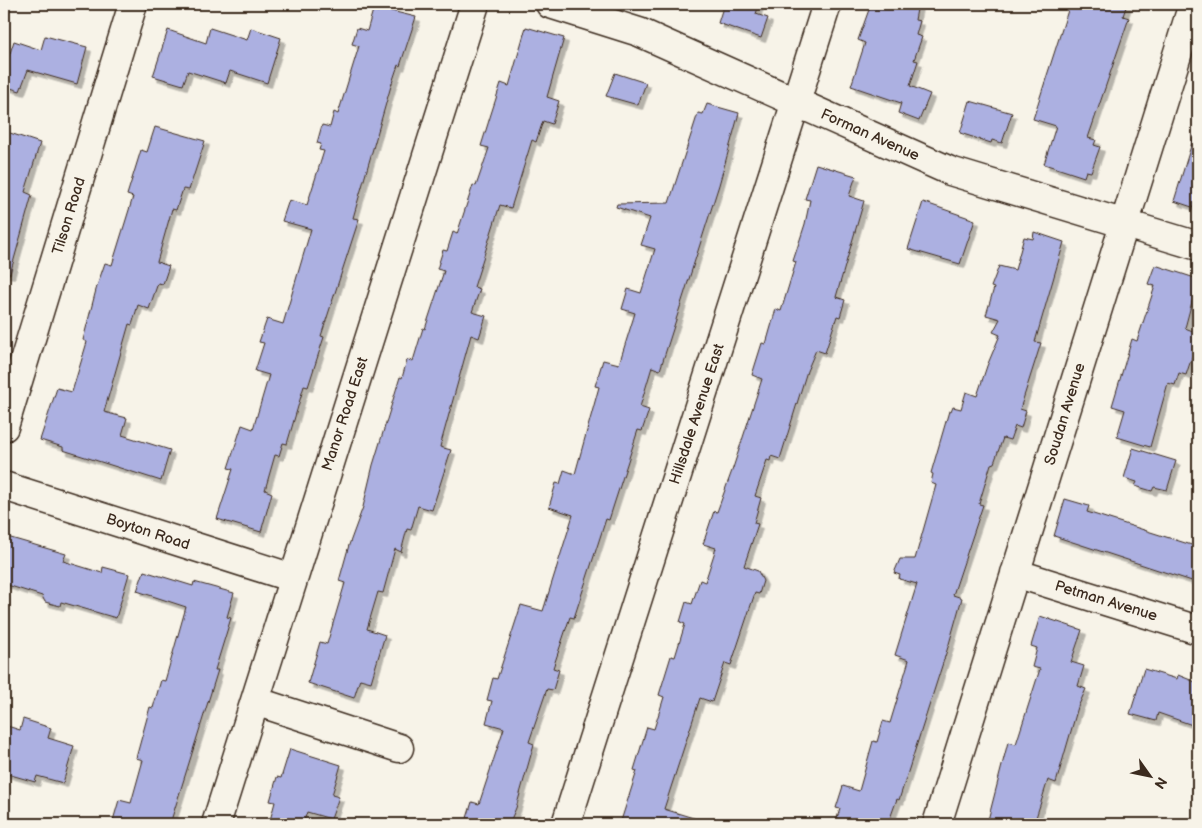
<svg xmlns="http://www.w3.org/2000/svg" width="1202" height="828" viewBox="0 0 1202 828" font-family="'Balsamiq Sans',sans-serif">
	<defs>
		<filter id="shadow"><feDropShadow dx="4.5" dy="4.5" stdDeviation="0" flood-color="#0004"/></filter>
	</defs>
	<rect width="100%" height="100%" fill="#f7f3e8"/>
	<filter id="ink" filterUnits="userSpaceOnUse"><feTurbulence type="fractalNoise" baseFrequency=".02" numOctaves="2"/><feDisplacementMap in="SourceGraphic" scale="10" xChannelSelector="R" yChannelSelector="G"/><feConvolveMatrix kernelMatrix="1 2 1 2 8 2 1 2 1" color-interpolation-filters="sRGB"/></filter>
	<g filter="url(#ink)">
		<path fill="#acb0e1" stroke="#3b2a1e" filter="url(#shadow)" d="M 724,4 L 759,4 L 756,14 L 768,18 L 761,38 L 718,23 Z
			M 871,4 L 918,4 L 915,20 L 920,21 L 916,35 L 922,37 L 914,60 L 918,61 L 910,86 L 930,94 L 919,121 L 898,113 L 901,103 L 851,86 L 865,43 L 858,40 Z
			M 1070,4 L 1127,4 L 1123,16 L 1129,18 L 1088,138 L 1096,140 L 1094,145 L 1100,147 L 1091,172 L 1086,171 L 1084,177 L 1044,164 L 1056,126 L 1033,119 Z
			M 379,8 L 416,17 L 400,66 L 398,65 L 391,86 L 353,218 L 359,219 L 321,336 L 324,337 L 308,387 L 304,386 L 287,444 L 283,443 L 279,456 L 275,455 L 265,490 L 272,493 L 261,532 L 217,519 L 233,469 L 228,468 L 242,425 L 253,429 L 269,375 L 255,371 L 264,343 L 259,342 L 267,319 L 283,324 L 311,229 L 282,221 L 289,200 L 307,205 L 324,151 L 319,150 L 321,144 L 317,143 L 322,125 L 330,127 L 334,112 L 338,114 L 359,46 L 352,44 L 357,28 L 367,31 L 373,10 L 378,12 Z
			M 526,27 L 564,38 L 547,97 L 559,101 L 552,124 L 543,121 L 536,142 L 532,140 L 511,208 L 500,205 L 474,287 L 480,289 L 472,312 L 486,316 L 479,338 L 471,335 L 441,443 L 440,447 L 451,450 L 432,510 L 418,506 L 411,530 L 407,529 L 401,552 L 395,549 L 383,593 L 378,592 L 367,629 L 385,635 L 371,682 L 360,679 L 354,698 L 308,683 L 320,642 L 327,644 L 345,583 L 339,581 L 349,545 L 363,507 L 373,465 L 400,377 L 402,378 L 407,360 L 413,361 L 423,328 L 425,329 L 444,271 L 437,269 L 443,250 L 447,251 L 453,232 L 457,234 L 473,185 L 476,186 L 489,148 L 481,146 L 491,114 L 501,83 L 509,86 Z
			M 210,28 L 247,40 L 251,28 L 281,38 L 267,83 L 230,71 L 226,83 L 188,71 L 183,85 L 153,76 L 168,30 L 206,43 Z
			M 45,36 L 87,47 L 77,84 L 28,70 L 20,91 L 4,86 L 4,71 L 14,41 L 41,50 Z
			M 615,73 L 646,83 L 638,105 L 606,96 Z
			M 970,101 L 1012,113 L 1002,143 L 992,140 L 991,143 L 960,133 Z
			M 707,104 L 739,113 L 719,185 L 660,370 L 652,367 L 640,407 L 649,410 L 642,431 L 638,430 L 609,520 L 606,519 L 574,618 L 570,617 L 553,668 L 559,670 L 553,690 L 547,689 L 529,742 L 534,744 L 516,808 L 509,824 L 473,824 L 475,821 L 467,818 L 472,802 L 479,804 L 504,728 L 486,723 L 492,701 L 487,700 L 493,678 L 497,679 L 521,605 L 543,611 L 573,515 L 549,507 L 556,483 L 560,484 L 564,470 L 575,474 L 599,387 L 595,386 L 603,360 L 619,364 L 635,313 L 622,309 L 628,289 L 641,293 L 655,249 L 641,245 L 650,218 L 616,207 L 617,204 L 669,203 L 698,113 L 703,114 Z
			M 155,127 L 205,141 L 189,190 L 183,189 L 176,210 L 172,209 L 157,262 L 169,266 L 163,284 L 158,283 L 149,309 L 138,305 L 132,325 L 129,324 L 104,412 L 127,418 L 122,435 L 170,450 L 161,481 L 63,450 L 63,447 L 40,440 L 57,388 L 72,392 L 87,342 L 83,340 L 97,286 L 105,263 L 112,265 L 133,197 L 127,195 L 141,150 L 147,152 Z
			M 4,131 L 40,143 L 25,192 L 32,195 L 10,274 L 4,273 Z
			M 1194,136 L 1198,136 L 1198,209 L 1174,201 Z
			M 816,164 L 856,176 L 849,196 L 864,201 L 836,297 L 845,300 L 840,317 L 837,316 L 825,353 L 816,350 L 807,371 L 780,459 L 771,456 L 770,461 L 767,460 L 755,496 L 761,498 L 754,523 L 758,524 L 744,566 L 758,571 L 763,581 L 759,594 L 755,593 L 731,665 L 725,663 L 712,702 L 700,698 L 664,809 L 700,820 L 699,824 L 620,824 L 637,771 L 634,770 L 647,727 L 654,729 L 664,697 L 659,695 L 671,656 L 675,657 L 685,624 L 680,622 L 686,602 L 692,604 L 700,580 L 705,582 L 716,548 L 703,544 L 714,511 L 717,512 L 733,468 L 762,379 L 752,375 L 762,343 L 766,344 L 776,309 L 781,311 L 796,262 L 793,261 L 805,224 L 810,200 L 805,199 Z
			M 923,202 L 975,220 L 960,264 L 908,249 Z
			M 1034,232 L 1064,242 L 1035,342 L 1041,343 L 1020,409 L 1026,411 L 1021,428 L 1015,426 L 1010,440 L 1003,438 L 994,463 L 991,464 L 979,504 L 983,505 L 953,595 L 962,598 L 949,644 L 899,800 L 897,799 L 888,824 L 835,824 L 840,809 L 836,808 L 843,786 L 859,791 L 873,741 L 877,742 L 883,721 L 890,723 L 909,660 L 895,655 L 917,584 L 899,579 L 900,575 L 894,573 L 900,559 L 915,559 L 936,485 L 931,483 L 933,474 L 931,473 L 949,411 L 951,412 L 953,407 L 961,409 L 966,392 L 977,396 L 987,366 L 1000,335 L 993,332 L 1000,319 L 986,315 L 994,288 L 991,287 L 999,266 L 1015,270 L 1024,237 L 1033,239 Z
			M 1155,265 L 1198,279 L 1185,328 L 1198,333 L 1198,339 L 1186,375 L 1179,373 L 1175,385 L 1168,383 L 1150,447 L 1117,437 L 1125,410 L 1112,406 L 1132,339 L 1137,341 L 1155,286 L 1148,284 Z
			M 1133,448 L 1176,461 L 1167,490 L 1154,487 L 1152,491 L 1135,486 L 1137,482 L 1124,478 Z
			M 1065,499 L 1089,506 L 1087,512 L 1198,547 L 1198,583 L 1054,536 Z
			M 4,536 L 66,554 L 63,561 L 102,573 L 103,567 L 129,574 L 116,618 L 61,602 L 60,606 L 45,602 L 42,596 L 4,584 Z
			M 144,571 L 193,586 L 194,582 L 234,593 L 227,617 L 231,618 L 215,670 L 218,670 L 170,824 L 112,824 L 119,800 L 131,803 L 143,760 L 136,758 L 150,707 L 153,708 L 161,680 L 165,681 L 186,607 L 137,591 Z
			M 1040,616 L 1082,630 L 1071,662 L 1084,666 L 1078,686 L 1086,689 L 1078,707 L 1056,783 L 1048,780 L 1034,824 L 987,824 L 1008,742 L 1016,744 L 1040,669 L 1032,667 L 1037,648 L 1031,646 Z
			M 1144,669 L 1177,679 L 1178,675 L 1198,683 L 1198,727 L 1158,713 L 1156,721 L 1130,714 Z
			M 23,719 L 51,728 L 48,738 L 74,746 L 63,783 L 37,776 L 35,782 L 4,773 L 4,725 L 20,730 Z
			M 290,749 L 341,765 L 332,795 L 339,797 L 331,819 L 307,812 L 303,824 L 269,824 L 275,802 L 270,801 L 277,777 L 281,778 Z"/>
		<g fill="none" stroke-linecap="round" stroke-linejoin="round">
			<g stroke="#3b2a1e" stroke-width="31">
				<path id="minor" d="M 550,4 L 639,32 L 950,171 L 1198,246
					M 4,427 L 133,4
					M 4,486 L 293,578
					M 1015,573 L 1198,630
					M 255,701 L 399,748
					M 216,824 L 475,4
					M 566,824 L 827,4
					M 937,824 L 1193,4"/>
			</g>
			<use href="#minor" stroke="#f7f3e8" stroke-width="28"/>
		</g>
	</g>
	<g text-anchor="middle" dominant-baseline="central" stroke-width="5" stroke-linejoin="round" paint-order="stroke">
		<g font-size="15" fill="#3b2a1e" stroke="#f7f3e8">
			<text transform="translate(870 135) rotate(24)">Forman Avenue</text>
			<text transform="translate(69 216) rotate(-73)">Tilson Road</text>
			<text transform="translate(345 414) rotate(-72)">Manor Road East</text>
			<text transform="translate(697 414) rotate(-72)">Hillsdale Avenue East</text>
			<text transform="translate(1065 414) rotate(-73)">Soudan Avenue</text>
			<text transform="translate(148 532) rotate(18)">Boyton Road</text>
			<text transform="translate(1106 601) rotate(17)">Petman Avenue</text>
		</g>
	</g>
	<rect width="1202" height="828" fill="none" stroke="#f7f3e8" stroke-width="20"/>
	<rect x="10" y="10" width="1182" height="808" fill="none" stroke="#3b2a1e" stroke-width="2" filter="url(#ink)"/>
	<g transform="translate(1150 776) rotate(123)" stroke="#f7f3e8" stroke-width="4" paint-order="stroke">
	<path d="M0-4L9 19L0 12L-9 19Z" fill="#3b2a1e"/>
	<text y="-8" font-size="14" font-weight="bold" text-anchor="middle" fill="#3b2a1e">N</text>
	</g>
</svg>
